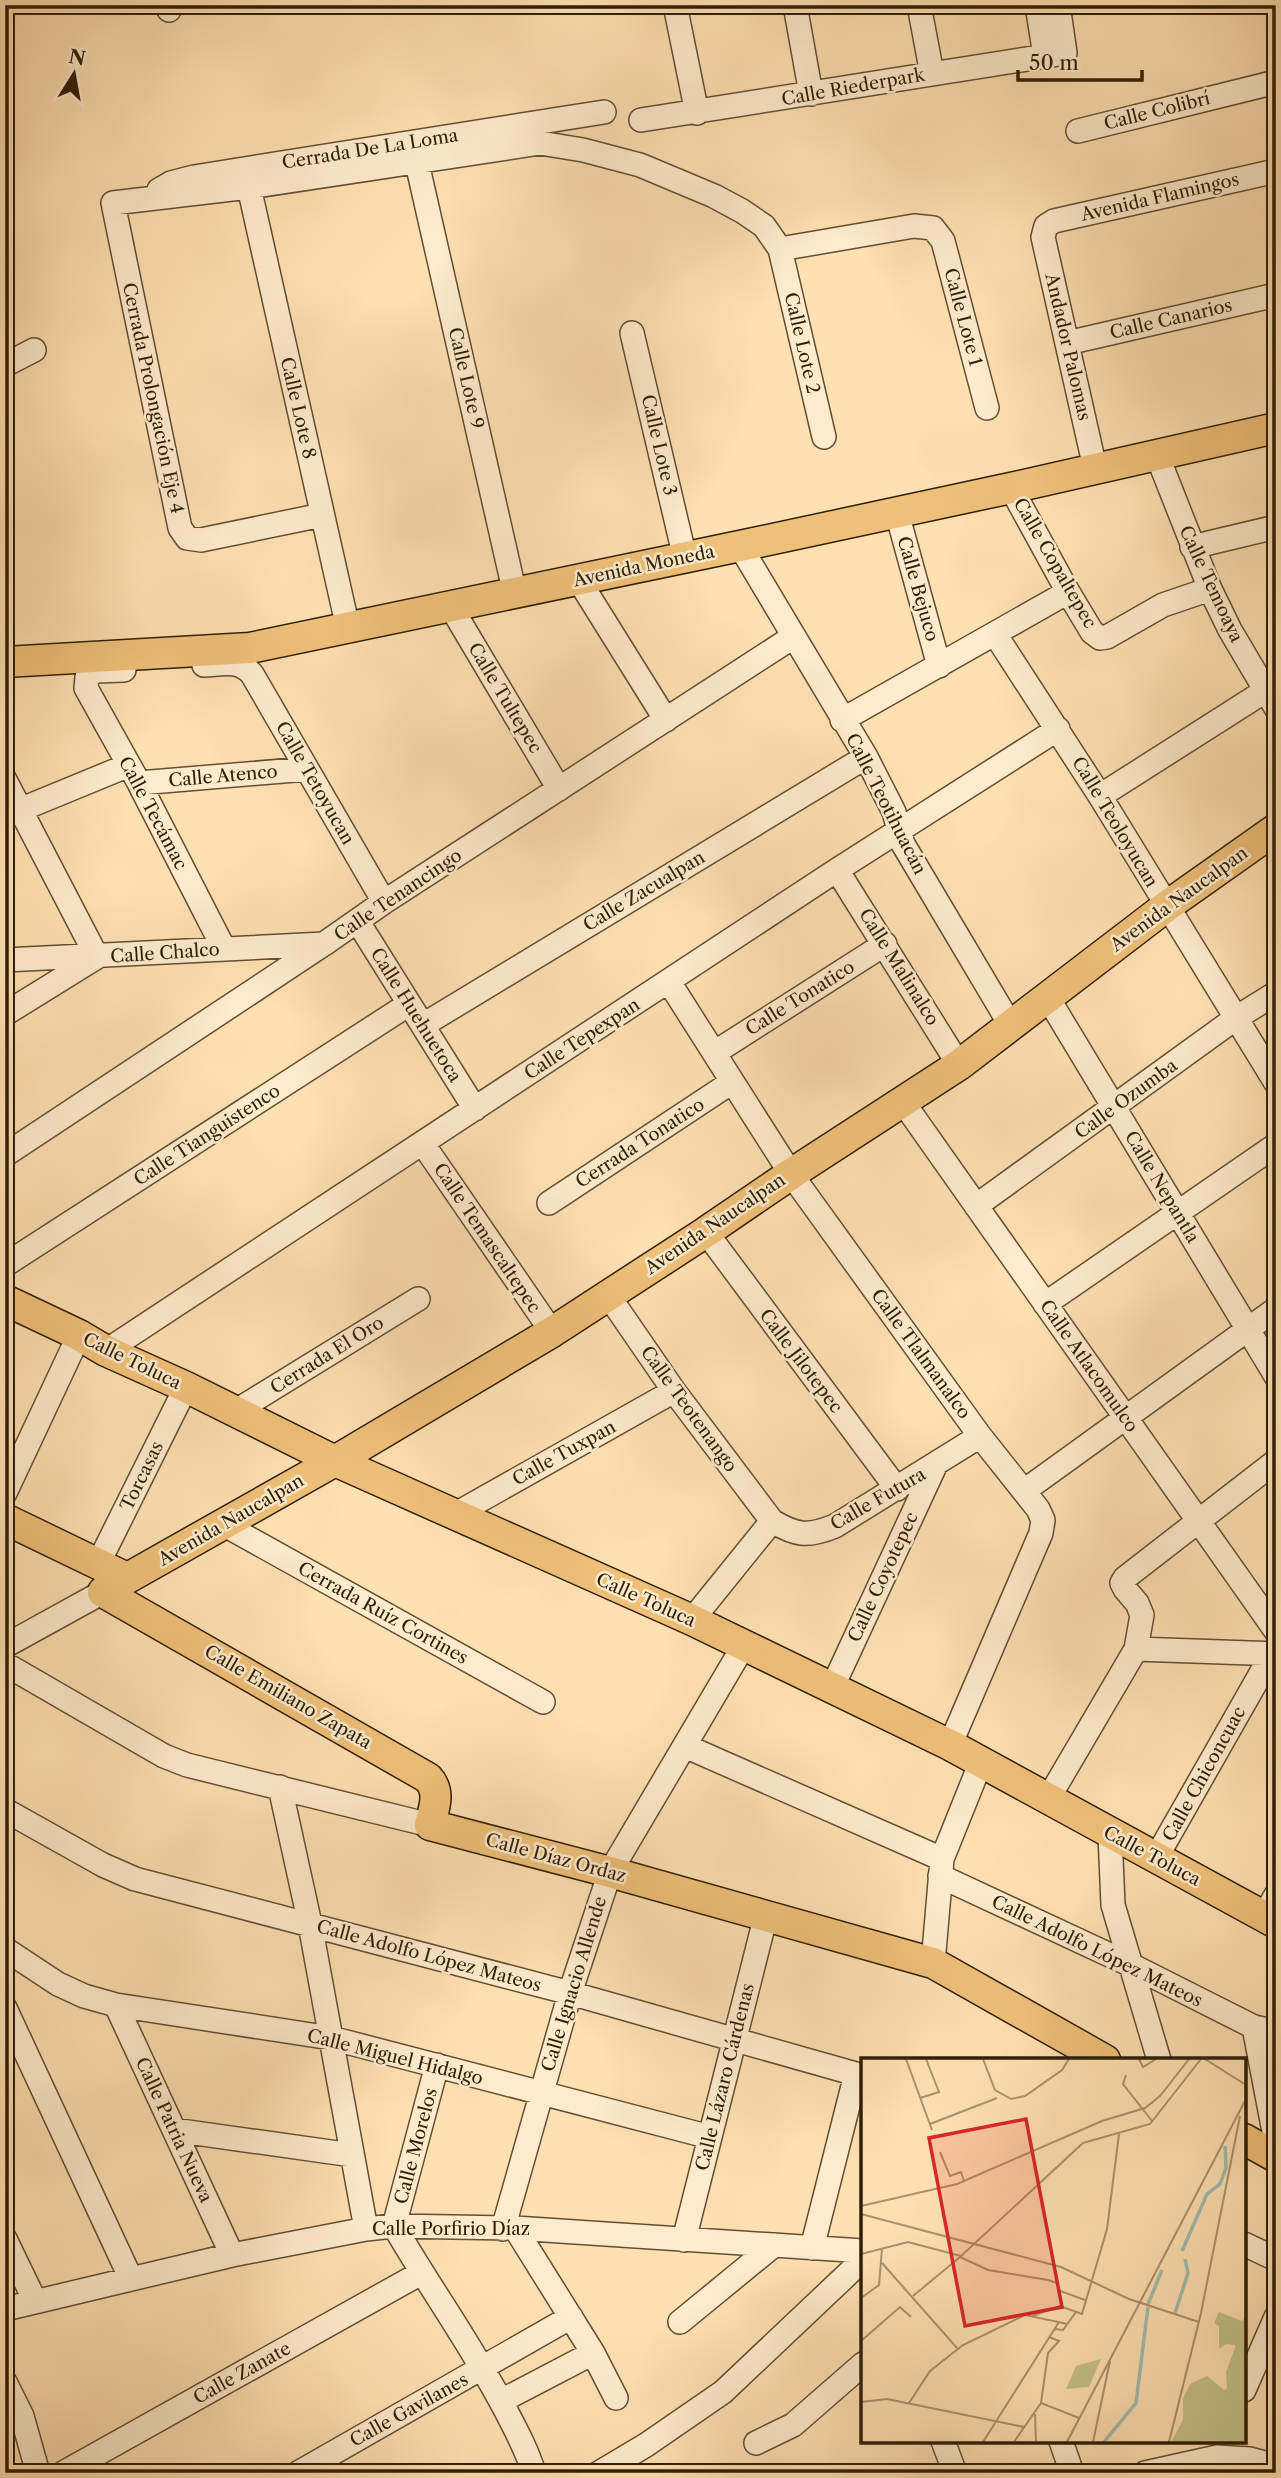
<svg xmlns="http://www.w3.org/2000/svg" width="1281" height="2478" viewBox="0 0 1281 2478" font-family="'Libre Caslon Text',serif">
	<rect width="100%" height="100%" fill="#fee0b2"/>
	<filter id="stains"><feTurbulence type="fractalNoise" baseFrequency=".00286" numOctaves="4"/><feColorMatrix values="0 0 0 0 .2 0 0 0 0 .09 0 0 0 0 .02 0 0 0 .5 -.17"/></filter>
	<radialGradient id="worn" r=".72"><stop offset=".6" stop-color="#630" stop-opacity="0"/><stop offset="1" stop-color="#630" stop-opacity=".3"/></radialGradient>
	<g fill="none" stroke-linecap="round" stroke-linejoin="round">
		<g stroke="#634e31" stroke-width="26">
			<path id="minor" d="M 168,5 L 169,10
				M 675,5 L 697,113
				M 795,5 L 811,94
				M 919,5 L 932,74
				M 1037,5 L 1045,56
				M 641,120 L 1065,53 L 1058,5
				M 1078,131 L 1276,82
				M 417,163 L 515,594
				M 249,187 L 348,628
				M 159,190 L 171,183 L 194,177 L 604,112
				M 780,249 L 914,226 L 933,228 L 943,241 L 987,408
				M 632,333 L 685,558
				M 1067,343 L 1276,295
				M 5,365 L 34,350
				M 1157,455 L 1210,589 L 1230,630 L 1276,708
				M 1095,468 L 1043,237 L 1046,226 L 1054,221 L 1276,171
				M 1011,488 L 1068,592 L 1092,632 L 1100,638 L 1107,637 L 1163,605 L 1210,589
				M 897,513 L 939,666
				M 322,515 L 201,540 L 187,538 L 180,528 L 113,203 L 249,187 L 540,143 L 583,150 L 640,165 L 714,196 L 742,211 L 764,226 L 780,249 L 824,437
				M 740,546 L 866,757 L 894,812 L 903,844 L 1011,1026
				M 1192,547 L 1276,527
				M 578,579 L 666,720
				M 451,607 L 559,789
				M 995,634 L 1100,796 L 1276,1083
				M 204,665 C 224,664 238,659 252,674 L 384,902
				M 124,670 L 95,671 L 87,677 L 86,688 L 139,783 L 224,949
				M 842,720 L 1068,592
				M 5,780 L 97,957 L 5,1014
				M 139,783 L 307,769
				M 1100,796 L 1276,684
				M 5,816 L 129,765
				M 837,870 L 959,1065
				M 358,922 L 475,1109
				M 5,960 L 324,944
				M 669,982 L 791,1174 L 980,1436 L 1038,1509 L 1043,1520 L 1041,1533 L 950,1745
				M 1048,998 L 1276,1376
				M 423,1025 L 866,757
				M 714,1053 L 885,944
				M 903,1102 L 1276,1631
				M 423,1144 L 552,1332
				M 5,1155 L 324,944 L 384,902 L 793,637
				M 549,1203 L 732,1082
				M 976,1206 L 1236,1018 L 1276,993
				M 706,1232 L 897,1489
				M 5,1265 L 409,1004
				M 608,1295 L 674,1391 L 772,1521 C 797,1536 808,1537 835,1526 L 980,1436
				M 1045,1304 L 1276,1145
				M 106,1351 L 837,870 L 1058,729
				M 236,1411 L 418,1299
				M 1024,1491 L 1276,1309
				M 5,1493 L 79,1335
				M 454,1515 L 674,1391
				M 223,1524 L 543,1702
				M 98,1564 L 186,1387
				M 692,1620 L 772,1521
				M 5,1646 L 103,1592
				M 1136,1649 L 1276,1654
				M 5,1664 L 164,1756 L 187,1765 L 430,1825
				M 832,1688 L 935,1466
				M 685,1746 L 942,1859
				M 280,1787 L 310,1924 L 366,2229
				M 1048,1799 L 1136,1649 L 1142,1615 L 1137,1603 L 1125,1589 L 1122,1583 L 1125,1578 L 1276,1461
				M 5,1810 L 103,1865 L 135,1879 L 570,1993 L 863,2076
				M 1110,1834 L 1113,1905 L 1159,2060
				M 1156,1858 L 1272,1654
				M 940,1876 L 1131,1965 L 1254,2027 L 1276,2032
				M 1264,1916 L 1276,1895
				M 5,1949 L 58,1984 L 84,1996 L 116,2005 L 331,2038 L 710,2137
				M 933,1963 L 942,1859 L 981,1762
				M 116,2005 L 232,2255
				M 5,2008 L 131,2279
				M 1254,2027 L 1276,2142
				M 437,2065 L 394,2226 C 430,2288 472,2346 505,2409 C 516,2430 527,2450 534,2473
				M 174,2130 L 352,2155
				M 515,2228 L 593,2353 L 616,2398
				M 503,2229 L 570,1993 L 610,1872 L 744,1645
				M 5,2239 L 35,2301
				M 684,2240 L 766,1915
				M 1244,2244 L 1276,2259
				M 812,2248 L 856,2074
				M 5,2309 L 232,2255 L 366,2229 L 394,2226 L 515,2228 L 863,2251
				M 680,2322 L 774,2245
				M 5,2382 L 22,2416 L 38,2473
				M 1244,2390 L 1276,2317
				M 501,2401 L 593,2353
				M 943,2441 L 955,2473
				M 1061,2441 L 1072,2473
				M 756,2443 L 793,2425 L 863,2364
				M 63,2473 L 421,2273
				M 298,2473 L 571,2317
				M 599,2473 L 646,2445 L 723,2392 L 852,2270
				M 1145,2473 L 1217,2457 L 1250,2459 L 1276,2466"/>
		</g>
		<g stroke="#2f1e06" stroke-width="33">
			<path id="major" d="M 5,662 L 250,648 L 740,546 L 1011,488 L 1276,428
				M 5,1300 L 79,1335 L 106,1351 L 186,1387 L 335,1461 L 692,1620 L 950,1745 L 1276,1923
				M 5,1519 L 127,1578
				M 103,1592 L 335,1461 L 552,1332 L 706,1232 L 791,1174 L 959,1065 L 1167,906 L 1276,829
				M 103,1592 L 428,1778 C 441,1792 434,1808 430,1825 L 610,1872 L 933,1963 L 1105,2060
				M 1244,2139 L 1276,2157"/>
		</g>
		<use href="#minor" stroke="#feebcd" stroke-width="23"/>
		<use href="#major" stroke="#efc079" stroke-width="30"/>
	</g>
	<g text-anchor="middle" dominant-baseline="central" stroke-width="5" stroke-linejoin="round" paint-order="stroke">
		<g font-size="18" fill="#2f1e06" stroke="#feebcd">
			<text transform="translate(853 87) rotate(-10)">Calle Riederpark</text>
			<text transform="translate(1157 111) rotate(-14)">Calle Colibrí</text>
			<text transform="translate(370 149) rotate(-9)">Cerrada De La Loma</text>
			<text transform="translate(1160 197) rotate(-13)">Avenida Flamingos</text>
			<text transform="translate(963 317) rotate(75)">Calle Lote 1</text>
			<text transform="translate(1171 319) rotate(-13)">Calle Canarios</text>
			<text transform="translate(802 343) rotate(77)">Calle Lote 2</text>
			<text transform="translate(1068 347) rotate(77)">Andador Palomas</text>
			<text transform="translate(466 378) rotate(77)">Calle Lote 9</text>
			<text transform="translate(153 398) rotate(78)">Cerrada Prolongación Eje 4</text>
			<text transform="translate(298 408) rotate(77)">Calle Lote 8</text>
			<text transform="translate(659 445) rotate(77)">Calle Lote 3</text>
			<text transform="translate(1055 563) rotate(60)">Calle Copaltepec</text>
			<text transform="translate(644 566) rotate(-12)">Avenida Moneda</text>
			<text transform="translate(1211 584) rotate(65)">Calle Temoaya</text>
			<text transform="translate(918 589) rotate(74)">Calle Bejuco</text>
			<text transform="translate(505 698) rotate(59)">Calle Tultepec</text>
			<text transform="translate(223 776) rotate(-5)">Calle Atenco</text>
			<text transform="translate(315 783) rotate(60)">Calle Tetoyucan</text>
			<text transform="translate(886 804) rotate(63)">Calle Teotihuacán</text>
			<text transform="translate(153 813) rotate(62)">Calle Tecámac</text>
			<text transform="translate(1115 822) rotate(59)">Calle Teoloyucan</text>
			<text transform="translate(644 891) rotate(-31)">Calle Zacualpan</text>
			<text transform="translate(398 895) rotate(-34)">Calle Tenancingo</text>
			<text transform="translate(1179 899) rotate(-36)">Avenida Naucalpan</text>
			<text transform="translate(165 953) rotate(-4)">Calle Chalco</text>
			<text transform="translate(899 967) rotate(58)">Calle Malinalco</text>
			<text transform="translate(800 998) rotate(-32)">Calle Tonatico</text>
			<text transform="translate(416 1015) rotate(58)">Calle Huehuetoca</text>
			<text transform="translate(582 1039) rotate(-33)">Calle Tepexpan</text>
			<text transform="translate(1126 1099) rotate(-36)">Calle Ozumba</text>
			<text transform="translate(207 1135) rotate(-33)">Calle Tianguistenco</text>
			<text transform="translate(640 1143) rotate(-33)">Cerrada Tonatico</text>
			<text transform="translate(1162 1187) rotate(59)">Calle Nepantla</text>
			<text transform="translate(715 1224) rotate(-34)">Avenida Naucalpan</text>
			<text transform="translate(487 1238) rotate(56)">Calle Temascaltepec</text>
			<text transform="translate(921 1354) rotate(54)">Calle Tlalmanalco</text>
			<text transform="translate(327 1355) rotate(-32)">Cerrada El Oro</text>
			<text transform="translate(132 1361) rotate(26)">Calle Toluca</text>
			<text transform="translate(801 1361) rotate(53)">Calle Jilotepec</text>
			<text transform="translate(1089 1366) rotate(55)">Calle Atlacomulco</text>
			<text transform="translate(689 1409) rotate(54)">Calle Teotenango</text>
			<text transform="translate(564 1453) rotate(-29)">Calle Tuxpan</text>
			<text transform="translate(142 1476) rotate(-64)">Torcasas</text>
			<text transform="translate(878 1499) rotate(-30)">Calle Futura</text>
			<text transform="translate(231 1520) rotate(-30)">Avenida Naucalpan</text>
			<text transform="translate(883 1577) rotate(-65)">Calle Coyotepec</text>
			<text transform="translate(646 1600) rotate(24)">Calle Toluca</text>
			<text transform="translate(383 1613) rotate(29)">Cerrada Ruíz Cortines</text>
			<text transform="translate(288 1697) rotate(30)">Calle Emiliano Zapata</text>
			<text transform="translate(1204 1774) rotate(-61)">Calle Chiconcuac</text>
			<text transform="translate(1152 1856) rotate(28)">Calle Toluca</text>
			<text transform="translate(556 1858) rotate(15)">Calle Díaz Ordaz</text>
			<text transform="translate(1097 1951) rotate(26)">Calle Adolfo López Mateos</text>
			<text transform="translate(429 1956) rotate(15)">Calle Adolfo López Mateos</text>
			<text transform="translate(574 1984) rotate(-73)">Calle Ignacio Allende</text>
			<text transform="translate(395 2057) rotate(14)">Calle Miguel Hidalgo</text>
			<text transform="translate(725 2077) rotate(-76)">Calle Lázaro Cárdenas</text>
			<text transform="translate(174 2130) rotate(65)">Calle Patria Nueva</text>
			<text transform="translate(416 2146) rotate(-75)">Calle Morelos</text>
			<text x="451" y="2229">Calle Porfirio Díaz</text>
			<text transform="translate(242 2373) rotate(-29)">Calle Zanate</text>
			<text transform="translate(409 2410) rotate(-29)">Calle Gavilanes</text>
		</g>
	</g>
	<g transform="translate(861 2058)">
		<rect width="385" height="385" fill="#fee0b2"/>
		<path d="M 358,254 L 381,263 L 385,257 L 385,384 L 310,384 L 322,362 L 322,340 L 329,326 L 346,318 L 363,332 L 366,330 L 365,314 L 375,287 L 365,286 L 358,291 L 358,268 L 353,265 Z" fill="#c5c188"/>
		<path d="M 240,301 L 228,329 L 205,331 L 215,308 Z" fill="#c5c188"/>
		<path d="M 385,266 L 385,384 L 343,384 L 366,352 L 383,348 L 376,328 L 374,284 Z" fill="#c5c188"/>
		<path fill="none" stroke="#a0bdb0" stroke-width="3.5" d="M 321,193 L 346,136 L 359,126 L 365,110 L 364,88M 287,246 L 301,212M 314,255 L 327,215 L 324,201M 243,384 L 275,345 L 287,249"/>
		<path fill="none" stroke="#ab926d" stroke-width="2" d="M 45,1 L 71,72M 122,1 L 134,32 L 150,41 L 164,38 L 201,12 L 208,1M 278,1 L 282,9 L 295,1M 344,1 L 385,27M 265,17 L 262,26 L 291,63M 59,40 L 78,34 L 65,1M 69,66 L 136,40M 79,94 L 89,118 L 100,114 L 103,123M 0,148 L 96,126 L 241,63 L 284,50 L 299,38 L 328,1M 0,156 L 200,209 L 268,241 L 338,264M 0,196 L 47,184 L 100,198M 99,199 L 222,85 L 289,66 L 340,1M 99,199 L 127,212 L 187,222 L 196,225 L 199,233 L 224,242M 21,205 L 96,290M 52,238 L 99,199M 0,240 L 18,227 L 21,191M 171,258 L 199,248 L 221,256 L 246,171 L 258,76M 193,271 L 202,272 L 215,254M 0,283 L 39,249 L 50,259M 0,344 L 26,341 L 163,369M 48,345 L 69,313 L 102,287 L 164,257 L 207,266M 180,345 L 218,360M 174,356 L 175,384M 122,384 L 198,264M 153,384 L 180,345 L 187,295 L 198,283 L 188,279M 206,384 L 385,41M 232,384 L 249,303M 308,384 L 340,255 L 379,58"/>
		<path fill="#d62828" fill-opacity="0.15" stroke="#d62828" stroke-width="3.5" d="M 165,61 L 201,249 L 104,268 L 68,80 Z"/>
		<rect width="385" height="385" fill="none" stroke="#2f1e06" stroke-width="3.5"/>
	</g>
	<rect width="1281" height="2478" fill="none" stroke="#fee0b2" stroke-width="28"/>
	<rect x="7" y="7" width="1267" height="2464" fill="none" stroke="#2f1e06" stroke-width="3.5"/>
	<rect x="14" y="14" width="1253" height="2450" fill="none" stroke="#2f1e06" stroke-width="2"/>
	<g transform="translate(74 74) rotate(11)" stroke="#feebcd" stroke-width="5" paint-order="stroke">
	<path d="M0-5L12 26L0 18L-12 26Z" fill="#2f1e06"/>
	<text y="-10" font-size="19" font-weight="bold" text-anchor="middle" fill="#2f1e06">N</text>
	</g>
	<path d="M1018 70v10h124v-10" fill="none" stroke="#2f1e06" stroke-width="3.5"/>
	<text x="1029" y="70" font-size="21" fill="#2f1e06" stroke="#feebcd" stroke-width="5" paint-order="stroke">50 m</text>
	<rect width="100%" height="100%" filter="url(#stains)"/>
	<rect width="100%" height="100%" fill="url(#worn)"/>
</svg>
